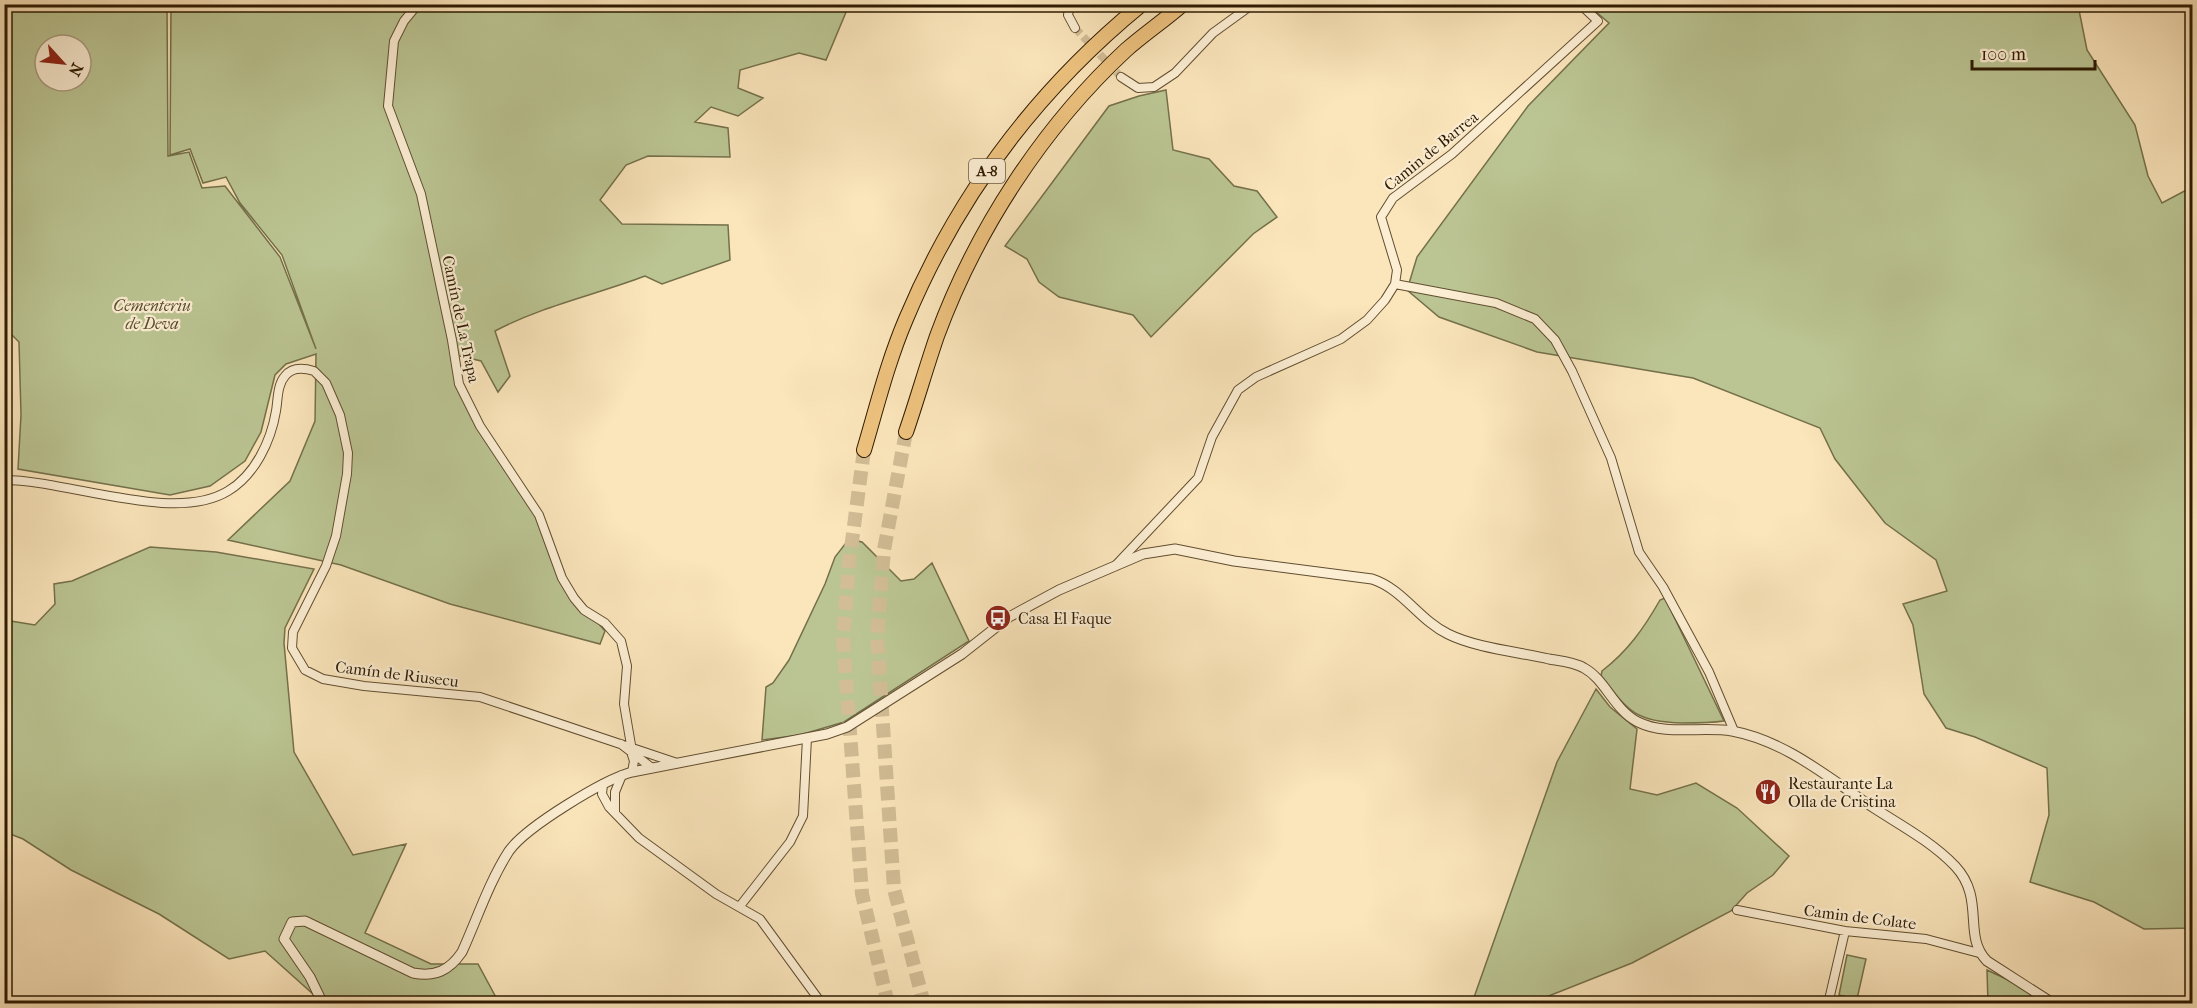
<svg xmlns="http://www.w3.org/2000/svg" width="2197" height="1008" viewBox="0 0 2197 1008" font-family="'IM FELL French Canon',serif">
	<rect width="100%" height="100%" fill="#fbe5bb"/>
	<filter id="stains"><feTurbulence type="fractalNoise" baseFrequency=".00333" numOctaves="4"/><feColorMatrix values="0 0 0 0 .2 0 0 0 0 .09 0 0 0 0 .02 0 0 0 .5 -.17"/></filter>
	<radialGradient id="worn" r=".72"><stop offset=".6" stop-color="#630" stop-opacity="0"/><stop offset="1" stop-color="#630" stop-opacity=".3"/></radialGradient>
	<path fill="#bbc593" stroke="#74704a" stroke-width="1.5" fill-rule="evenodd" d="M 4,5 L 167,5 L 168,156 L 189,152 L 202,188 L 225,186 L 280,257 L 316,349 L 282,255 L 240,203 L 226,177 L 203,183 L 190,149 L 170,155 L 171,5 L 849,5 L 826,60 L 799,53 L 740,70 L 738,88 L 763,98 L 738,116 L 711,107 L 695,122 L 728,128 L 730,157 L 648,156 L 626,165 L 600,200 L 622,224 L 728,225 L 730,260 L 662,284 L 645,276 C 595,295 542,306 495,331 L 510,376 L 498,392 L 481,361 L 456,355 L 457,385 L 534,510 L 561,580 L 605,631 L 600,644 L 450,604 L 341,565 L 228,540 L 290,481 L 315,421 L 316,354 L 286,364 L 275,375 L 261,432 L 245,461 L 210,486 L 170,495 L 18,469 L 21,415 L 19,342 L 4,327 ZM 45,45 L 81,45 L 81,81 L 45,81 Z
		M 1588,5 L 2078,5 L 2087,50 L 2135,125 L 2148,176 L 2162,203 L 2192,187 L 2192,928 L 2144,929 L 2094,902 L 2030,882 L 2049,815 L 2047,768 L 1975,737 L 1946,728 L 1924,694 L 1913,625 L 1903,604 L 1947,591 L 1936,560 L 1885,523 L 1835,459 L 1820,428 L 1693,378 L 1537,352 L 1439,317 L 1407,290 L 1417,257 L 1528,106 L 1609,23 Z
		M 1166,90 L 1173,150 L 1209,159 L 1234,186 L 1257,191 L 1277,217 L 1253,234 L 1151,337 L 1133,315 L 1059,297 L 1039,282 L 1027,259 L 1005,246 L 1109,106 L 1139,96 Z
		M 849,539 L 862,542 L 901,581 L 914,579 L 932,563 L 969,641 L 844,722 L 800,735 L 762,740 L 766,687 L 773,683 L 789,660 L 825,584 L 835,557 Z
		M 150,547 L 216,552 L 314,569 L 285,628 L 284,643 L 294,752 L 353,855 L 406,844 L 365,933 L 431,964 L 478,964 L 499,1003 L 323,1003 L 265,951 L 229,959 L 159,914 L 71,870 L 23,839 L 5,832 L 4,620 L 35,625 L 55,604 L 54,584 L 72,581 Z
		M 1665,598 L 1724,721 C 1710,723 1696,723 1682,723 C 1635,722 1628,711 1601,676 L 1602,671 C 1628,651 1644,628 1660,600 Z
		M 1596,689 L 1610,707 L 1637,729 L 1630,789 L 1657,795 L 1696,783 L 1737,808 L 1789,856 L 1773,875 L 1747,893 L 1731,911 L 1632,963 L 1531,1003 L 1472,1003 L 1557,762 Z
		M 1847,955 L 1866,959 L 1857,999 L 1839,995 Z
		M 1987,970 L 2017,984 L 2045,1003 L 1988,1003 Z"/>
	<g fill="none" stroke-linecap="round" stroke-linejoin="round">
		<path stroke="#d2bd96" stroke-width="8" stroke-dasharray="8 4" stroke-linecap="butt" d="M 1075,28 L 1121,77"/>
		<path stroke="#d2bd96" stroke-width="14" stroke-dasharray="14 7" stroke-linecap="butt" d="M 906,432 L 884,550 L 877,636 L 894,889 L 924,1004
			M 864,450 L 849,564 L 843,638 L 862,894 L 888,1004"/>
		<g stroke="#614e30" stroke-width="10">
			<path id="minor" d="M 418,4 L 404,21 L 394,41 L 388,106 L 421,194 L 452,340 L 459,384 L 480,426 L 539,515 L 562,578 L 574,598 L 584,610 L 605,623 L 621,641 L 627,666 L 624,704 L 631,745
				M 1070,4 L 1068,15 L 1075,28
				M 1121,77 L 1138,88 L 1154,87 L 1175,73 L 1213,33 L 1253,4
				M 1395,284 L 1496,303 L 1535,319 L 1555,340 L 1572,371 L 1611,458 L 1639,552 L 1663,587 L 1709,672 L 1734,731
				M 4,480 C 68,480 174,524 228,491 C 255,475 271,441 276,411 C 278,400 277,385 285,376 C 292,367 304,368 314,371 L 326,383 L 340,415 L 348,453 L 347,474 L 336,536 L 326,566 L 293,632 L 292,648 L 305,670 L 323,679 L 364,686 L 480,697 L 677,763
				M 1116,565 L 1198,478 L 1212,437 L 1238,390 L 1256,377 L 1341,339 L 1367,320 L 1385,300 L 1395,284 L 1397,270 L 1381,217 L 1393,198 L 1452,154 L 1598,21 L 1580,4
				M 621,744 L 652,768
				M 631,752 L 634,761 L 632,772
				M 603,784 L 602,794 L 609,807 L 639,838 L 716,894 L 760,919 L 822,1004
				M 615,812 L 615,792 L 622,775
				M 740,906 L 790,842 L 803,816 L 807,738
				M 1737,910 L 1845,931 L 1926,939 L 1979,953
				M 1828,1004 L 1845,931"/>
		</g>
		<g stroke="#614e30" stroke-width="11">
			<path id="tertiary" d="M 323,1004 L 310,977 L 284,939 L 292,922 L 305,921 L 413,973 C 435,977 449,971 462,952 C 477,919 489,882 509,851 C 526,827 603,780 632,772 L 827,734 L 847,727 L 962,654 L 1009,617 L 1059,590 L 1143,554 L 1175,549 L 1234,561 L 1372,579 C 1403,589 1419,620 1448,634 C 1476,648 1519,652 1549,659 C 1561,661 1574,662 1584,668 C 1605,679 1614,710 1638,722 C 1666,736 1702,726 1732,731 C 1786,741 1830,779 1874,808 C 1902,826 1932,842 1955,866 C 1986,899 1962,936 1987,961 L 2054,1004"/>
		</g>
		<g stroke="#2e1b02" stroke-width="16">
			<path id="motorway" d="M 906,432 C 917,400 926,368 937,336 C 976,230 1043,127 1126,50 C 1144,34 1165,20 1183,4
				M 864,450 C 877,406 888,361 906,319 C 958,195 1038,89 1142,4"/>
		</g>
		<use href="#minor" stroke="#fceed3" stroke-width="8"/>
		<use href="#tertiary" stroke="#fceed3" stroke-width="9"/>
		<use href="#motorway" stroke="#eec27e" stroke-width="14"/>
	</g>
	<defs>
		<g id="bus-disc" transform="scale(1.35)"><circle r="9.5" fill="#8f2418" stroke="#fceed3"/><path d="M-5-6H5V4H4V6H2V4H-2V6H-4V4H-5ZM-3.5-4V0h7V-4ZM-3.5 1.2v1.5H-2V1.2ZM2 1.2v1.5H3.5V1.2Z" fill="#fff"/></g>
		<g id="restaurant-disc" transform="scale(1.35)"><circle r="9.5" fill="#8f2418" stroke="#fceed3"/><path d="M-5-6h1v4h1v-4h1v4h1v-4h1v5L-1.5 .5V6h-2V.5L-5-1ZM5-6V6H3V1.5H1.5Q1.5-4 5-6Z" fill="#fff"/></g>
	</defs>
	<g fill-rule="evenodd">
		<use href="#bus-disc" x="998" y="618"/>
		<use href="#restaurant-disc" x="1768" y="792"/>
	</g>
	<g text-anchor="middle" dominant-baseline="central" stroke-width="4.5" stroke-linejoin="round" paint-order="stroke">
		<rect fill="#fceed3" stroke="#6c5a41" stroke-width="1.5" x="969" y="159" width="36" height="24" rx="4.5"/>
		<g font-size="15" font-weight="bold" fill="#2e1b02">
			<text x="987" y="171">A-8</text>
		</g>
		<g font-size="16" fill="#2e1b02" stroke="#fceed3">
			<text transform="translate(1431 151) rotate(-39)">Camin de Barrea</text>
			<text transform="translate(461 319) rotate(78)">Camín de La Trapa</text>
			<text transform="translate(397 674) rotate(7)">Camín de Riusecu</text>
			<text transform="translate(1860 917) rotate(7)">Camin de Colate</text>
		</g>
		<g font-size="16" font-style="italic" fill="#584e2e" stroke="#fceed3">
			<text x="152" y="305">Cementeriu<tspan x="152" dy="18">de Deva</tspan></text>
		</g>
		<g font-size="16" fill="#2e1b02" stroke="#fceed3" text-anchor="start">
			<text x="1018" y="618">Casa El Faque</text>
			<text x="1788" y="783">Restaurante La<tspan x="1788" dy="18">Olla de Cristina</tspan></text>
		</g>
	</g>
	<rect width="2197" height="1008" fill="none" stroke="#fbe5bb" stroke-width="24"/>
	<rect x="6" y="6" width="2185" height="996" fill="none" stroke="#2e1b02" stroke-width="3"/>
	<rect x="12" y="12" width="2173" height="984" fill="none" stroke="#2e1b02" stroke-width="1.5"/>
	<g transform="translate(63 63) rotate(117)"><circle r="28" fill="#fceed3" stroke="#aa9a7f" stroke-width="1.5"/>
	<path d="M0-4.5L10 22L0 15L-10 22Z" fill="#8f2418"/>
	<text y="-9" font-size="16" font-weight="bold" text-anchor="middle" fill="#2e1b02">N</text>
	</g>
	<path d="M1972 60v9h123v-9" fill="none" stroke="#2e1b02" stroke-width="3"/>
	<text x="1981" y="60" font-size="18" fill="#2e1b02" stroke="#fceed3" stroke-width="4.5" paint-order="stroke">100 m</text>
	<rect width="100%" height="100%" filter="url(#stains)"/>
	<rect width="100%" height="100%" fill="url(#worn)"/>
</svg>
